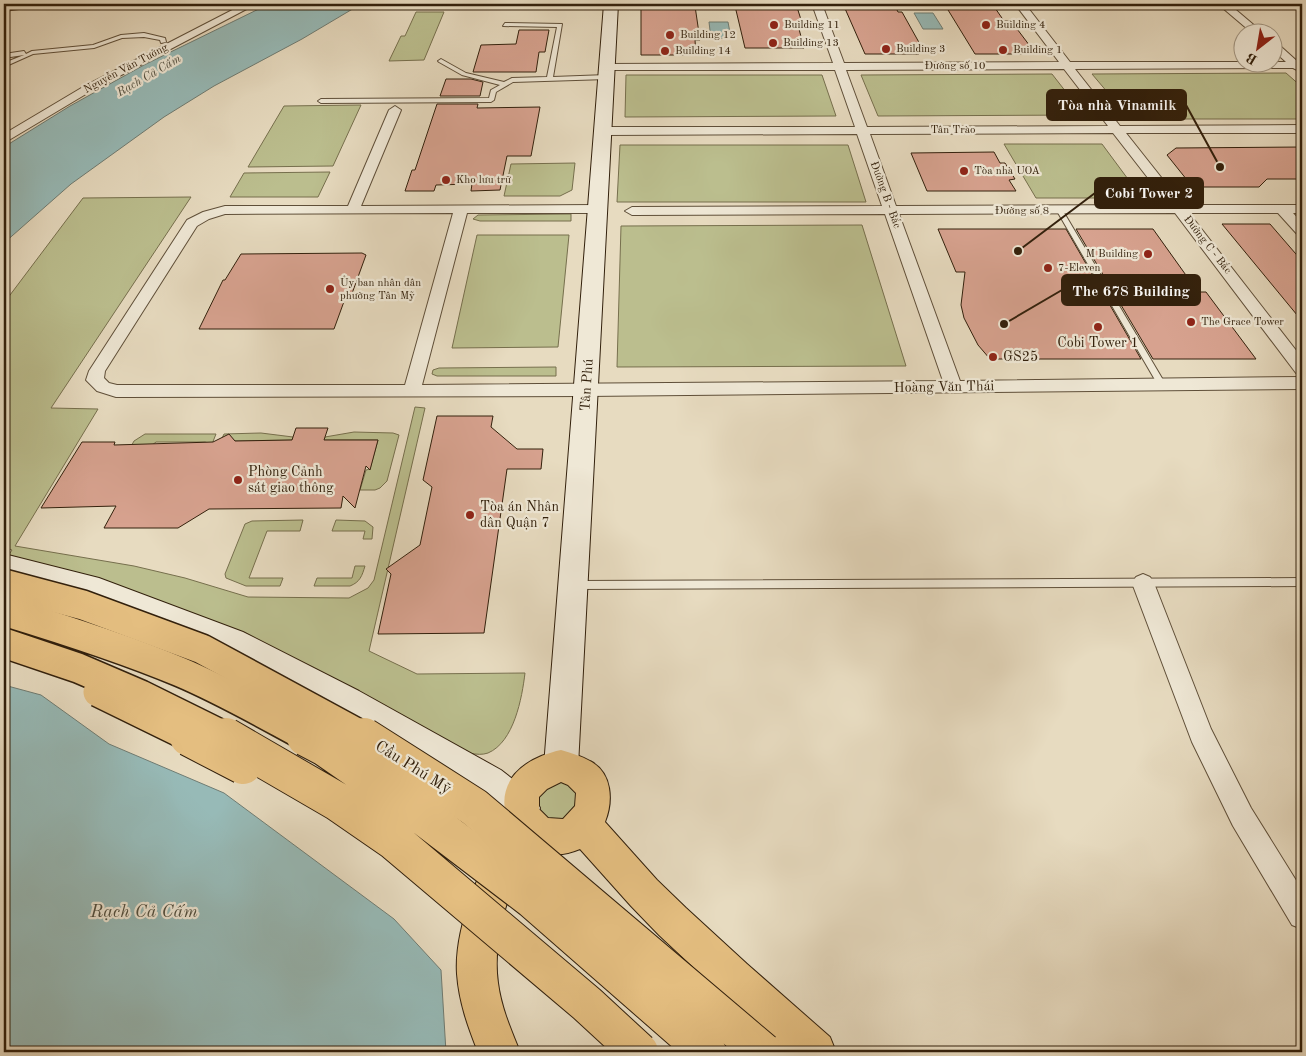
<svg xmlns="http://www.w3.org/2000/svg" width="1306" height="1056" viewBox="0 0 1306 1056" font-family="'Old Standard TT',serif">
	<rect width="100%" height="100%" fill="#e7dbc0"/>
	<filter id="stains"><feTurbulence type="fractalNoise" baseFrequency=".004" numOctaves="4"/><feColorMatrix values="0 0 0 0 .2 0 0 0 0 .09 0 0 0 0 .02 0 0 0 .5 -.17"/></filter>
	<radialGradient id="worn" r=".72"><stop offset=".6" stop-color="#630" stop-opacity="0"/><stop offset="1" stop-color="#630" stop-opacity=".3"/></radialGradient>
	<path fill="#bbbe8e" stroke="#766f4d" d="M 416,12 L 444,12 L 424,60 L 389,61 L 401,36 L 405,36 Z
		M 1286,73 L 1302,87 L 1302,119 L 1130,119 L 1092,74 Z
		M 1052,74 L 1084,115 L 878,116 L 861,75 Z
		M 626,75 L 822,75 L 836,116 L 625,117 Z
		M 361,105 L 333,166 L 248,167 L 284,106 Z
		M 1004,144 L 1102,144 L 1142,198 L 1036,198 Z
		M 620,145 L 848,145 L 866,202 L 617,202 Z
		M 575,163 L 572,190 L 560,196 L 504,196 L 511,164 Z
		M 330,172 L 318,197 L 230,197 L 244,173 Z
		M 191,197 L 51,408 L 98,409 L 15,546 L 134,566 L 185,578 L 248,597 L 349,598 L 368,588 L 374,580 L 415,407 L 425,408 L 369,651 L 417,674 L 525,673 C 522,698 514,742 488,753 C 477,757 463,751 453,748 L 8,556 L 12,550 L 4,547 L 4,303 L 83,198 Z
		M 571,214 L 571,221 L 480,221 L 473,219 L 478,215 Z
		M 862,225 L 906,366 L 617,367 L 621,226 Z
		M 477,235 L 569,235 L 558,347 L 452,348 Z
		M 556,367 L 556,376 L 437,376 L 432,374 L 433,370 L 439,368 Z
		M 354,432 L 393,433 L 399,435 L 387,481 L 380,488 L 375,490 L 360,490 L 366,470 L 370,469 L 378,440 L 324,440 L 325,437 Z
		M 261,433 L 293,437 L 292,440 L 235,441 L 231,451 L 216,451 L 224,434 Z
		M 145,434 L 216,434 L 212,444 L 205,442 L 156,442 L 117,472 L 134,441 Z
		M 303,520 L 300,531 L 267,531 L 249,578 L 283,578 L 280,586 L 246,586 L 226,578 L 225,574 L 245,524 L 252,521 Z
		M 336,520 L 365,521 L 373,527 L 372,539 L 363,539 L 365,531 L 332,531 Z
		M 355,566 L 365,566 C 362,576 360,582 350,586 L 314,586 L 317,578 L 352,578 Z
		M 562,778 L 582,795 L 568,821 L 545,818 L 537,806 L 539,792 Z"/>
	<path fill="#97bab7" stroke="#6f7c73" d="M 269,4 L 361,4 L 302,39 L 214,86 L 164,117 L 71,184 L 4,243 L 4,147 L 70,106 L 144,65 Z
		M 914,13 L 933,13 L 943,29 L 923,29 Z
		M 709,22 L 728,22 L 731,38 L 711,39 Z
		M 4,685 L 41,695 L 109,744 L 224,793 L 394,919 L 441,970 L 446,1052 L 19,1052 L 4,1044 Z"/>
	<path fill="#d7a28f" stroke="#32200c" d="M 641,4 L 691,4 L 691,6 L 695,6 L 700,40 L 695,40 L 696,55 L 641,55 Z
		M 741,4 L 796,4 L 804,29 L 799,29 L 804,48 L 745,48 L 735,6 L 741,6 Z
		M 843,4 L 894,4 L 898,12 L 902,12 L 921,46 L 915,46 L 919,54 L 865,54 Z
		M 945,5 L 993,5 L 1004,21 L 1011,21 L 1036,54 L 975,54 Z
		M 519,30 L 549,30 L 545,52 L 539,52 L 536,72 L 473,72 L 481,45 L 516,44 Z
		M 446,79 L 471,79 L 483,82 L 480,96 L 440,96 Z
		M 437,104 L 478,104 L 477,108 L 540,107 L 531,156 L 507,156 L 500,190 L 471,191 L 472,184 L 436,185 L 434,191 L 405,191 L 412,170 L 415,170 Z
		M 1302,147 L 1302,179 L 1267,179 L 1259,187 L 1196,187 L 1191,185 L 1167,155 L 1176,148 Z
		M 994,152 L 1000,163 L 1005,163 L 1015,179 L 1009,180 L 1016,191 L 927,191 L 911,153 Z
		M 1222,224 L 1270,224 L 1302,261 L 1302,321 Z
		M 938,229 L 1066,229 L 1141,359 L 990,359 L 978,345 L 964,318 L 961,305 L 965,272 L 956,272 Z
		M 1076,229 L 1153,229 L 1198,292 L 1206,292 L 1256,359 L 1153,359 Z
		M 362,253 L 366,255 L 350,299 L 346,296 L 334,329 L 199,329 L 223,280 L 225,280 L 241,254 Z
		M 437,416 L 493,416 L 491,427 L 517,449 L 543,449 L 541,469 L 507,469 L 484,633 L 378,634 L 391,574 L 386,569 L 420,545 L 432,487 L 423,480 Z
		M 296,428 L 328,428 L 324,440 L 378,440 L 370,470 L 366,466 L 355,508 L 343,496 L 341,508 L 209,509 L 178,528 L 104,528 L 116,506 L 41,508 L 82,442 L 115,442 L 114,445 L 213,442 L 229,434 L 235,441 L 292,440 Z"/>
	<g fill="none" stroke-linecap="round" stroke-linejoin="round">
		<g stroke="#5f4f39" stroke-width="2">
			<path id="lane" d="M 4,19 L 9,19 L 9,20 L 4,21 Z
				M 505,23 L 562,24 L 553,77 L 607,75 L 610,77 L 607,79 L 513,82 L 496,92 L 494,100 L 491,102 L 321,103 L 318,101 L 321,99 L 489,98 L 491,90 L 500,85 L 462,75 L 439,62 L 438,61 L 441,59 L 466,73 L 504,82 L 512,78 L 547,77 L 557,27 L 503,26 Z
				M 144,33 L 165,38 L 166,42 L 161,43 L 160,40 L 144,37 L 122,38 L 94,48 L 33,54 L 4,67 L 4,63 L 24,55 L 4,58 L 4,54 L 24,51 L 26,54 L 32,51 L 93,45 L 121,35 Z
				M 1060,209 L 1063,211 L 1166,385 L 1165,387 L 1159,387 L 1158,385 L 1057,211 Z
				M 1302,578 L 1302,586 L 576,589 L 572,588 L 571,585 L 572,582 L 576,581 Z"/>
		</g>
		<g stroke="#5f4f39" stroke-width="2">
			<path id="street" d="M 26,4 L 26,8 L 4,11 L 4,5 Z
				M 244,4 L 256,4 L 91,91 L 4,143 L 4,134 L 83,87 Z
				M 812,4 L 822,4 L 844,63 L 1059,62 L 1015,4 L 1025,4 L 1070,62 L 1286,62 L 1274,51 L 1274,43 L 1278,44 L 1298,62 L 1302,62 L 1302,70 L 1299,71 L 1293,68 L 1075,69 L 1120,126 L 1302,125 L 1302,133 L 1126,133 L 1183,205 L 1302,205 L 1302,213 L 1293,213 L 1302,223 L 1302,235 L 1297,234 L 1278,213 L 1189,213 L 1302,358 L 1302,374 L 1296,373 L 1175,213 L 899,214 L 960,381 L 1302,377 L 1302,389 L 586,396 L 116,397 L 97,391 L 86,380 L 89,371 L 187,220 L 203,212 L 225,206 L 348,206 L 389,110 L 395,106 L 401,110 L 361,206 L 598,205 L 605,209 L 598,213 L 467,213 L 422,385 L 943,381 L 885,214 L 632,215 L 625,211 L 632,207 L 882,206 L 857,134 L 604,135 L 598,131 L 604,127 L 855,127 L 835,70 L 608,70 L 603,67 L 608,64 L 833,63 ZM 1064,69 L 1108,126 L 867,127 L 846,70 ZM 1113,133 L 1169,205 L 896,206 L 870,134 ZM 453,213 L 405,385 L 117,385 L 109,383 L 104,378 L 105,371 L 197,226 L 209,219 L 225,214 Z
				M 1218,4 L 1229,4 L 1262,32 L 1251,32 Z
				M 1143,574 L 1150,577 L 1154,583 L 1211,729 L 1251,808 L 1302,890 L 1302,929 L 1292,925 L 1233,826 L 1192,742 L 1132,583 L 1136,577 Z"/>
		</g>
		<g stroke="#32200c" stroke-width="2">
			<path id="secondary" d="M 604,4 L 618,4 L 578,766 L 573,778 L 561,782 L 549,778 L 544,766 Z
				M 4,554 L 99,578 L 243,632 L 359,691 L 501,770 L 534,796 L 540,808 L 534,820 L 522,825 L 510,820 L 477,794 L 337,711 L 221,650 L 95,601 L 4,577 Z"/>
		</g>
		<g stroke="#32200c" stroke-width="2">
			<path id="primary" d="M 561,750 C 571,753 581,756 590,761 C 613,773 613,802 605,822 L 657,880 L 686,908 L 747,964 L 830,1037 L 836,1052 L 784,1052 L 659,935 L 631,906 L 580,849 C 563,856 552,856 534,849 C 508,884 492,940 498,983 C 501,1007 511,1030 520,1052 L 478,1052 C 468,1027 459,1002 457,974 C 454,929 481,859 509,824 C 492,782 524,758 561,750 ZM 561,782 L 568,785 L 576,793 L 575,806 L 563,819 L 548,818 L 539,809 L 539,797 L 547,789 Z"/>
		</g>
		<use href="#lane" fill="#efe8d6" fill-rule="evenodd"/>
		<use href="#street" fill="#efe8d6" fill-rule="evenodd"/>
		<use href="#secondary" fill="#efe8d6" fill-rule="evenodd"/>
		<use href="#primary" fill="#e4be80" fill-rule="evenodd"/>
		<g stroke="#32200c" stroke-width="32" stroke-linecap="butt">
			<path id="primary-bridge-far1" d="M 4,584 L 83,605 L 202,649 L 366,738
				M 98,692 L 192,738"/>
		</g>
		<g stroke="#32200c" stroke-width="40" stroke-linecap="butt">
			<path id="primary-bridge" d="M 189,737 L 243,765
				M 364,737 L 474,807 L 763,1052"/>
		</g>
		<g stroke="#32200c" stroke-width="32" stroke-linecap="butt">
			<path id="highway-bridge-far1" d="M 4,611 C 63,629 123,648 180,672 C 225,691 266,715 309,738
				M 4,643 L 78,668 L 141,695 L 228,738"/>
		</g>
		<g stroke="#32200c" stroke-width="40" stroke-linecap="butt">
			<path id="highway-bridge" d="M 226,737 L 338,802 L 393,840 L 587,1004 L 639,1052
				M 306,737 L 325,747 L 410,806 L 532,899 L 707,1052"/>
		</g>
		<use href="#primary-bridge-far1" stroke="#e4be80" stroke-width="29"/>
		<use href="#primary-bridge" stroke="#e4be80" stroke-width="38"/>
		<use href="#highway-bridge-far1" stroke="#e4be80" stroke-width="29"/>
		<use href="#highway-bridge" stroke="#e4be80" stroke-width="38"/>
	</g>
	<g fill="#8f2418" stroke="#efe8d6" stroke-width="2">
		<circle cx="774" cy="25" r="5"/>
		<circle cx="986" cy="25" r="5"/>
		<circle cx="670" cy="35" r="5"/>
		<circle cx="773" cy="43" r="5"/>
		<circle cx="886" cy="49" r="5"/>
		<circle cx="1003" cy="50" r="5"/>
		<circle cx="665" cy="51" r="5"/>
		<circle cx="964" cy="171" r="5"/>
		<circle cx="446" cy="180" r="5"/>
		<circle cx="1148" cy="254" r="5"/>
		<circle cx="1048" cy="268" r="5"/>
		<circle cx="330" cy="289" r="5"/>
		<circle cx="1191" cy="322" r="5"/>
		<circle cx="1098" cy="327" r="5"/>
		<circle cx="993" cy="357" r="5"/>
		<circle cx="238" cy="480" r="5"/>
		<circle cx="470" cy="515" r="5"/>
	</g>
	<g text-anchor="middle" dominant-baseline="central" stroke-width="4.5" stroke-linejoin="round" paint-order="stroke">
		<g font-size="11" fill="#32200c" stroke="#efe8d6" text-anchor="start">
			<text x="784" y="25">Building 11</text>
			<text x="996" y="25">Building 4</text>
			<text x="680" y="35">Building 12</text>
			<text x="783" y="43">Building 13</text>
			<text x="896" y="49">Building 3</text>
			<text x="1013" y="50">Building 1</text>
			<text x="675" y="51">Building 14</text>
			<text x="974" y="171">Tòa nhà UOA</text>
			<text x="456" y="180">Kho lưu trữ</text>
			<text x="1138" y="254" text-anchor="end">M Building</text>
			<text x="1058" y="268">7-Eleven</text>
			<text x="340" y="283">Ủy ban nhân dân<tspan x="340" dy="13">phường Tân Mỹ</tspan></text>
			<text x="1201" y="322">The Grace Tower</text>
		</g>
		<g font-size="11" fill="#32200c" stroke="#efe8d6">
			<text x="955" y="66">Đường số 10</text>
			<text transform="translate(126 69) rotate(-28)">Nguyễn Văn Tưởng</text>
			<text x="953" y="130">Tân Trào</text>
			<text transform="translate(885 195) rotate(70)">Đường B - Bắc</text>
			<text x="1022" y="211">Đường số 8</text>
			<text transform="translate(1207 245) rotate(52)">Đường C - Bắc</text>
		</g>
		<g font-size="12" font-style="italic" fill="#504e3f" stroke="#efe8d6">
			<text transform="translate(149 76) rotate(-30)">Rạch Cả Cấm</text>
		</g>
		<g font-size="14" fill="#32200c" stroke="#efe8d6" text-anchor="start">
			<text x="1098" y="343" text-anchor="middle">Cobi Tower 1</text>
			<text x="1003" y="357">GS25</text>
			<text x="248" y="472">Phòng Cảnh<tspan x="248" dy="16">sát giao thông</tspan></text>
			<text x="480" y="507">Tòa án Nhân<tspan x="480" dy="16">dân Quận 7</tspan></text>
		</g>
		<g font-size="14" fill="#32200c" stroke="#efe8d6">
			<text transform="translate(587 385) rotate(-86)">Tân Phú</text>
			<text transform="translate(944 387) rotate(-1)">Hoàng Văn Thái</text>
		</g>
		<g font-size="16" fill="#32200c" stroke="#efe8d6">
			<text transform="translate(413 768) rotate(32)">Cầu Phú Mỹ</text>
		</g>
		<g font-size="18" font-style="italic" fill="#504e3f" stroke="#efe8d6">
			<text x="144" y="912">Rạch Cả Cấm</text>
		</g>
	</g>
	<path fill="none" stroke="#32200c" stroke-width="2" d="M1220 167L1186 105M1018 251L1095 193M1004 324L1062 290"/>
	<g fill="#32200c" stroke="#efe8d6" stroke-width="2">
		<circle cx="1220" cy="167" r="5"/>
		<circle cx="1018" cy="251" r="5"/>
		<circle cx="1004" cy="324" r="5"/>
	</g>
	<g fill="#32200c" stroke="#32200c" stroke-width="2">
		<rect x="1047" y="90" width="139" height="30" rx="5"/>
		<rect x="1095" y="178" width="108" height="30" rx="5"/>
		<rect x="1062" y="275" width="138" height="30" rx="5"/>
	</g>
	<g font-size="15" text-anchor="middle" font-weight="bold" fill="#fff">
		<text x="1117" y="110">Tòa nhà Vinamilk</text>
		<text x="1149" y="198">Cobi Tower 2</text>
		<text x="1131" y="296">The 678 Building</text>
	</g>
	<rect width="1306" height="1056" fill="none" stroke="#e7dbc0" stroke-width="20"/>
	<rect x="5" y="5" width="1296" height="1046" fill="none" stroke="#32200c" stroke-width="2.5"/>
	<rect x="10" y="10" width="1286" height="1036" fill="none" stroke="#32200c"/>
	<g transform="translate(1258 48) rotate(211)"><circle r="24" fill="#efe8d6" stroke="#a39885"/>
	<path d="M0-4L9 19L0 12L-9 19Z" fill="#8f2418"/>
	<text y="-8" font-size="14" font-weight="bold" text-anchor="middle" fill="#32200c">B</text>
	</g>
	<rect width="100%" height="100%" filter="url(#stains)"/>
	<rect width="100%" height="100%" fill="url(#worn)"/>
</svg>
